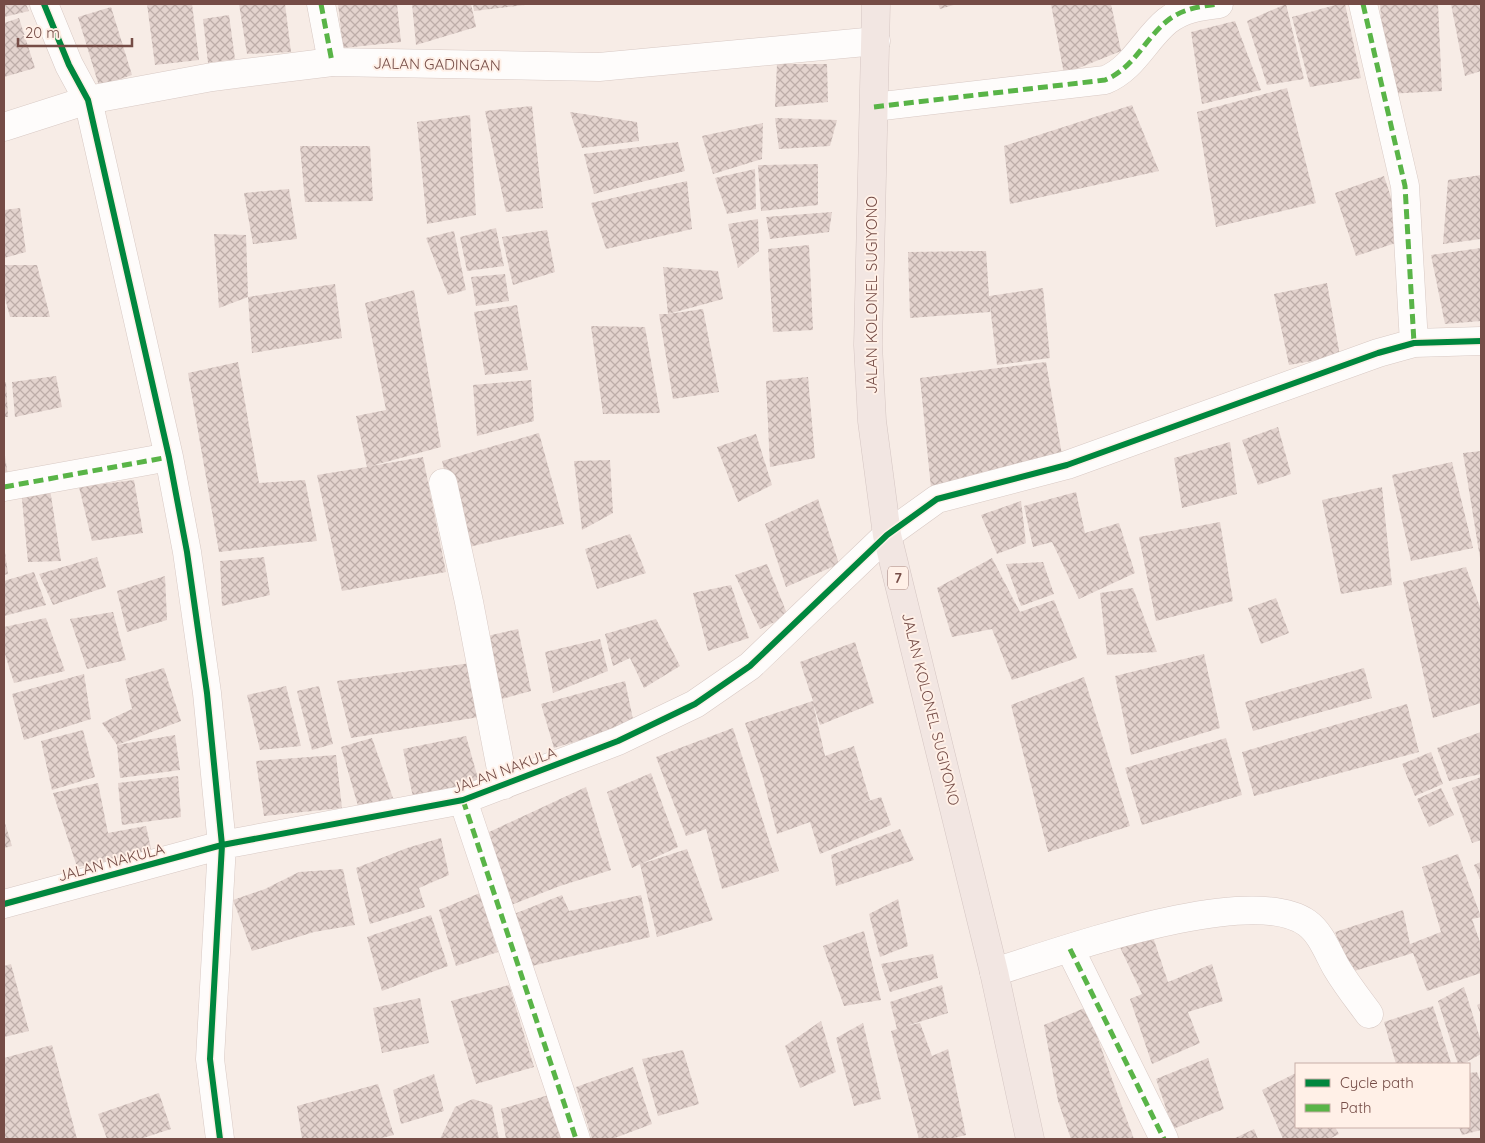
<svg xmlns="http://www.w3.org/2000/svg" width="1485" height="1143" viewBox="0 0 1485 1143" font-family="Quicksand,sans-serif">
	<defs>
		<pattern id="building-cross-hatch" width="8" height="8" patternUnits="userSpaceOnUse" patternTransform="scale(1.25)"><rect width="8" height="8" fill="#e3d3ce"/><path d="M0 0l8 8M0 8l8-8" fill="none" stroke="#bdada9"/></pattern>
	</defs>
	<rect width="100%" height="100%" fill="#f7ece6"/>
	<path fill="url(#building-cross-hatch)" d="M 4,4 L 26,4 L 29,11 L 4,17 Z
		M 147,4 L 192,4 L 199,60 L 155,65 Z
		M 239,4 L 285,4 L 291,52 L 247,54 Z
		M 338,4 L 397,4 L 401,42 L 343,48 Z
		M 412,4 L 471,4 L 476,27 L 416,45 Z
		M 473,4 L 525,4 L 525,5 L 474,11 Z
		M 938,4 L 957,4 L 940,9 Z
		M 1051,4 L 1111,4 L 1121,51 L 1064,74 Z
		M 1286,4 L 1304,79 L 1267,85 L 1247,21 Z
		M 1339,4 L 1345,4 L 1361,78 L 1310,87 L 1292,17 Z
		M 1380,4 L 1438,4 L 1442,91 L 1387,94 Z
		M 1451,4 L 1481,4 L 1481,71 L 1465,76 Z
		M 111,7 L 132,75 L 99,86 L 78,17 Z
		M 229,15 L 235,59 L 208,63 L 203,19 Z
		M 19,18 L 35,68 L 4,77 L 4,23 Z
		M 1235,21 L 1261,90 L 1202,104 L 1191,32 Z
		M 777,64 L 827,64 L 828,102 L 775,107 Z
		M 1287,88 L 1316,203 L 1216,227 L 1197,112 Z
		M 1132,105 L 1159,171 L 1010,204 L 1004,146 Z
		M 532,106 L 543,208 L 506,212 L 485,111 Z
		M 570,112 L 637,122 L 639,141 L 582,148 Z
		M 470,115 L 476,215 L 427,224 L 417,122 Z
		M 775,118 L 837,120 L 830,146 L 779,149 Z
		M 763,123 L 762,159 L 713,174 L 702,136 Z
		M 678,142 L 685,171 L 594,194 L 584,154 Z
		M 300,146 L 370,146 L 373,201 L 305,202 Z
		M 818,164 L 818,205 L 761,211 L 758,165 Z
		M 755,169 L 756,209 L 727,214 L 715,178 Z
		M 1481,175 L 1481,239 L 1443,244 L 1448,180 Z
		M 1384,176 L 1405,240 L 1356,256 L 1335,193 Z
		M 687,181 L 692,229 L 606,249 L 591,203 Z
		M 289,189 L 297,239 L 253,244 L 244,193 Z
		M 20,208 L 26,252 L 4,258 L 4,210 Z
		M 832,212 L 829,232 L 770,239 L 766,217 Z
		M 758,219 L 759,251 L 738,268 L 728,224 Z
		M 496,228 L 504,266 L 467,271 L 460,237 Z
		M 547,230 L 555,272 L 513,285 L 502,237 Z
		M 454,231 L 466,290 L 448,295 L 426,238 Z
		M 214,234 L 246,235 L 248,297 L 219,308 Z
		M 809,245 L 813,330 L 773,332 L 768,249 Z
		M 1481,248 L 1481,321 L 1445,324 L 1431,255 Z
		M 986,251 L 989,296 L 1043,288 L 1050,358 L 997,365 L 990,306 L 990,312 L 910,318 L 908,252 Z
		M 4,265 L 37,265 L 50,317 L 10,317 L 4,294 Z
		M 663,267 L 718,271 L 723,299 L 668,314 L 703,309 L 719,392 L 673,399 L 659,314 L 668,314 Z
		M 505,274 L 509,301 L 476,306 L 471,277 Z
		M 1327,283 L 1340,356 L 1289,365 L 1274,294 Z
		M 335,284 L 342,338 L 252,353 L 248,297 Z
		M 414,290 L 441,447 L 371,466 L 423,457 L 446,572 L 342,591 L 317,475 L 367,467 L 356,416 L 386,410 L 365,303 Z
		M 517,305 L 528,370 L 485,375 L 474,312 Z
		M 591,326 L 645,327 L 660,413 L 603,414 Z
		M 238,362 L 259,483 L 305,480 L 317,541 L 219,552 L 188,373 Z
		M 1046,362 L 1062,455 L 931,488 L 920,378 Z
		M 56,376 L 62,407 L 15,417 L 12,382 Z
		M 808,377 L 815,458 L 770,467 L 766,381 Z
		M 531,380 L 534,421 L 477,436 L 473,385 Z
		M 4,382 L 6,382 L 8,417 L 4,417 Z
		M 1278,427 L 1291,474 L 1258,485 L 1242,440 Z
		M 539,433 L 564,524 L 465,548 L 442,461 Z
		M 756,434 L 772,485 L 738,502 L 717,447 Z
		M 1230,442 L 1237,494 L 1182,508 L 1174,458 Z
		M 4,449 L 9,483 L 4,484 Z
		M 1481,451 L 1481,558 L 1480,558 L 1463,453 Z
		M 610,460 L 613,513 L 582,530 L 574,461 Z
		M 1452,462 L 1473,548 L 1411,561 L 1392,475 Z
		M 134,480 L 143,533 L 92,541 L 79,487 Z
		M 1382,487 L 1392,585 L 1341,594 L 1322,500 Z
		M 21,489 L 50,489 L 61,561 L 28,562 Z
		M 1076,492 L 1085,533 L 1119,523 L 1135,573 L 1079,599 L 1052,542 L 1033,547 L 1024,506 Z
		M 818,499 L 839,564 L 786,587 L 765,524 Z
		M 1021,501 L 1026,543 L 997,554 L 981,515 Z
		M 1220,522 L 1233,601 L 1156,621 L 1139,537 Z
		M 630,534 L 646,573 L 597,589 L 585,549 Z
		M 4,545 L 8,574 L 4,575 Z
		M 97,557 L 106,587 L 53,605 L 39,574 Z
		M 264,557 L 270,595 L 222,606 L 220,561 Z
		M 992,558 L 1020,612 L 1054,600 L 1077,658 L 1012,680 L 992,629 L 952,637 L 937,588 Z
		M 1043,562 L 1054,594 L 1021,606 L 1006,564 Z
		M 767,564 L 788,616 L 760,629 L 735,575 Z
		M 1466,567 L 1481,610 L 1481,703 L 1433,718 L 1403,582 Z
		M 34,572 L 46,605 L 4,616 L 4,581 Z
		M 165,576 L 167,620 L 127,632 L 117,591 Z
		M 731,585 L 749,638 L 708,651 L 693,593 Z
		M 1133,588 L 1157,652 L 1107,655 L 1100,593 Z
		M 1276,598 L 1289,633 L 1261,644 L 1248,608 Z
		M 113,612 L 126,660 L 87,669 L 70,619 Z
		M 46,618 L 65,671 L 14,683 L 4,651 L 4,627 Z
		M 656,619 L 680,666 L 644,688 L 630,658 L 613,666 L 605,634 Z
		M 518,629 L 531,691 L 491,702 L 479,638 Z
		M 600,639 L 608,671 L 553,693 L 545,652 Z
		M 855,642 L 874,703 L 820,725 L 813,703 L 825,756 L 854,746 L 870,800 L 862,803 L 881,797 L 891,825 L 820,854 L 810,822 L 777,834 L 763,778 L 745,723 L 813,701 L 800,662 Z
		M 1204,654 L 1220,728 L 1131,755 L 1115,676 Z
		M 471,663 L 479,717 L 351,738 L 337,681 Z
		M 164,668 L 181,721 L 117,745 L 102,723 L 132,709 L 125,679 Z
		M 1364,668 L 1372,698 L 1253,731 L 1245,702 Z
		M 84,674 L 91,719 L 24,740 L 12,694 Z
		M 1084,677 L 1130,826 L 1048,852 L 1011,705 Z
		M 625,681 L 634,724 L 554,748 L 541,704 Z
		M 286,686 L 301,746 L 260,750 L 247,695 Z
		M 319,686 L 333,744 L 312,750 L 297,691 Z
		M 1407,704 L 1419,752 L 1254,796 L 1242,752 Z
		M 733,728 L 779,871 L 722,889 L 706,829 L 686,836 L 656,757 Z
		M 83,730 L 95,777 L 52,790 L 41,741 Z
		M 1481,732 L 1481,774 L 1449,781 L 1437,748 Z
		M 175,735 L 180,770 L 120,778 L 117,745 Z
		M 466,736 L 479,782 L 413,797 L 403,749 Z
		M 372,738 L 393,798 L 358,806 L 341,747 Z
		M 1226,738 L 1242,795 L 1142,825 L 1125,768 Z
		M 1431,752 L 1443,784 L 1415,796 L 1402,764 Z
		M 336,755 L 342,808 L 264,816 L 256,761 Z
		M 651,773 L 678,847 L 641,864 L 687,849 L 713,920 L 657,937 L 640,864 L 632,868 L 607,792 Z
		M 178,776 L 181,817 L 122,825 L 118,783 Z
		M 1481,777 L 1481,840 L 1472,843 L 1452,788 Z
		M 98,783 L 108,833 L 146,826 L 152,853 L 77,867 L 53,793 Z
		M 586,787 L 611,870 L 560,886 L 511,905 L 487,833 Z
		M 1441,788 L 1454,815 L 1429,827 L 1417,799 Z
		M 4,820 L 12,846 L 4,848 Z
		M 900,829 L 914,860 L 836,886 L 831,855 Z
		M 441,838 L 449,875 L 419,888 L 425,907 L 370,924 L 356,868 L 407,848 Z
		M 1458,854 L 1481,917 L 1472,919 L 1481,945 L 1481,973 L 1427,991 L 1413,953 L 1351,972 L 1335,932 L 1403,910 L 1410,944 L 1441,932 L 1422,867 Z
		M 1481,862 L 1481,882 L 1474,865 Z
		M 343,869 L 355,925 L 314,932 L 252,951 L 233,900 L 265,889 L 299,872 Z
		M 480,893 L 498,952 L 456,966 L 439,910 Z
		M 562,895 L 569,911 L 641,895 L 650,937 L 528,967 L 514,914 Z
		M 898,899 L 908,946 L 880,957 L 869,914 Z
		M 431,915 L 448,966 L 382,991 L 367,937 Z
		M 1150,928 L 1168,982 L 1212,964 L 1223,1001 L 1188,1012 L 1200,1043 L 1152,1064 L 1130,999 L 1142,994 L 1117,941 Z
		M 864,931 L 881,1000 L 844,1006 L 823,946 Z
		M 933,954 L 938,978 L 890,992 L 881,964 Z
		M 11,964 L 29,1031 L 4,1037 L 4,966 Z
		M 509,985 L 534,1067 L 476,1084 L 451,1001 Z
		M 942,985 L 948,1013 L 906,1026 L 920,1023 L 932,1056 L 948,1049 L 966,1135 L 950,1139 L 919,1139 L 891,1031 L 897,1029 L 890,1002 Z
		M 1464,987 L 1481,1041 L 1481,1054 L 1463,1064 L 1458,1064 L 1438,1001 Z
		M 420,998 L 429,1043 L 382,1053 L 373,1008 Z
		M 1481,1003 L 1481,1015 L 1477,1005 Z
		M 1433,1006 L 1451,1063 L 1396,1064 L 1384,1022 Z
		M 1087,1007 L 1113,1082 L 1134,1139 L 1071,1139 L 1058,1101 L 1044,1025 Z
		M 821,1021 L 836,1072 L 800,1088 L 785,1046 Z
		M 863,1023 L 881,1099 L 854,1106 L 836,1038 Z
		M 52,1045 L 77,1139 L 4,1139 L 4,1058 Z
		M 683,1050 L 699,1104 L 658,1116 L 642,1059 Z
		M 1208,1058 L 1224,1109 L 1173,1129 L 1156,1079 Z
		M 633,1067 L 652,1124 L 612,1139 L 592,1139 L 576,1087 Z
		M 1477,1072 L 1481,1083 L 1481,1130 L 1462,1135 L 1459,1127 L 1469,1127 L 1469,1073 Z
		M 1296,1073 L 1296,1127 L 1335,1127 L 1339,1134 L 1329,1139 L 1283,1139 L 1262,1090 Z
		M 434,1074 L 444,1111 L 401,1124 L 393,1090 Z
		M 378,1084 L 394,1135 L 377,1139 L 302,1139 L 297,1106 Z
		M 159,1093 L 171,1129 L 140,1139 L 107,1139 L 98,1114 Z
		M 552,1094 L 562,1139 L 506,1139 L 501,1109 Z
		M 473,1099 L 492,1105 L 499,1139 L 440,1139 L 455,1107 Z
		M 1254,1129 L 1258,1139 L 1233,1139 Z"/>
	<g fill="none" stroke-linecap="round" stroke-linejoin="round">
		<g stroke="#d8c9c4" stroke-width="29">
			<path id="minor" d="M 44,4 L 69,65 L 88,100 L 169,457 L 187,552 L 207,693 L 222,845 L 210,1059 L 220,1139
				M 321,4 L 332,62
				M 1363,4 L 1405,186 L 1414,343
				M 874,107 L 1105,80 C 1133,69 1145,39 1167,21 C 1182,9 1200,6 1219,4
				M 443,483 L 469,602 L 504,785
				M 4,487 L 169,457
				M 463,800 L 576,1139
				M 4,904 L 222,845 L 463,800 L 618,741 L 695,704 L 750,666 L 887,535 L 937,499 L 1067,465 L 1378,353 L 1414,343 L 1481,341
				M 1070,949 L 1164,1139
				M 994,972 C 1060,952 1249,882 1307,923 C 1321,933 1328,953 1336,967 C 1346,984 1358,999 1369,1014"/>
		</g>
		<g stroke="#d8c9c4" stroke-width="29">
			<path id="tertiary" d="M 4,127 L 88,100 L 212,77 L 332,62 L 599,67 L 876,41"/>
		</g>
		<g stroke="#d5c6c3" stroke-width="29">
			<path id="trunk" d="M 876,4 L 868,345 L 872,421 L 887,535 L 994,972 L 1030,1139"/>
		</g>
		<use href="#minor" stroke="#fefcfb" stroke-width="28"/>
		<use href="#tertiary" stroke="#fefcfb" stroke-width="28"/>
		<use href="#trunk" stroke="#f2e6e2" stroke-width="28"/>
		<path stroke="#59b447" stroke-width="5" stroke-dasharray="10 5" stroke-linecap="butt" d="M 321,4 L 332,62
			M 1363,4 L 1405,186 L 1414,343
			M 874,107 L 1105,80 C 1133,69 1145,39 1167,21 C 1182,9 1200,6 1219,4
			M 4,487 L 169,457
			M 463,800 L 576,1139
			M 1070,949 L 1164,1139"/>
		<g stroke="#fff0e7" stroke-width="9">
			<path id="cycleway" d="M 44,4 L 69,65 L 88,100 L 169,457 L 187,552 L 207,693 L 222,845 L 210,1059 L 220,1139
				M 4,904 L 222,845 L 463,800 L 618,741 L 695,704 L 750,666 L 887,535 L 937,499 L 1067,465 L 1378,353 L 1414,343 L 1481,341"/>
		</g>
		<use href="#cycleway" stroke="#00873e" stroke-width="6"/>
	</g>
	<g text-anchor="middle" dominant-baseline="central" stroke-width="4" stroke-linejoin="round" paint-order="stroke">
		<rect fill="#fff0e7" stroke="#9e7d76" stroke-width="1" x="888" y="566.5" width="20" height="23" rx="4"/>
		<g font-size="14" font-weight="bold" fill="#754c46">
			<text x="898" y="578">7</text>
		</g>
		<g font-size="15" fill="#754c46" stroke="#fff0e7">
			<text transform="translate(437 64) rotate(1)">JALAN GADINGAN</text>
			<text transform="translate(871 295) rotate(-90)">JALAN KOLONEL SUGIYONO</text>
			<text transform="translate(931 709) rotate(76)">JALAN KOLONEL SUGIYONO</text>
			<text transform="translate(504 770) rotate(-20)">JALAN NAKULA</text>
			<text transform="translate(111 862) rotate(-15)">JALAN NAKULA</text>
		</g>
	</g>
	<rect width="1485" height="1143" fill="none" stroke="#754c46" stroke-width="10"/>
	<rect x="1295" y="1063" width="175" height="65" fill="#fff0e7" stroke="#c8aea7"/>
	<rect x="1305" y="1079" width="25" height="8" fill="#00873e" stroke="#c8aea7"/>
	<text x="1340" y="1088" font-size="15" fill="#754c46">Cycle path</text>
	<rect x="1305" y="1104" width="25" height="8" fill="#59b447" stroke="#c8aea7"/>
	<text x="1340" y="1113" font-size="15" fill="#754c46">Path</text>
	<path d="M18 38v8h114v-8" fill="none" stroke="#754c46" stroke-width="2.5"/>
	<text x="25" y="38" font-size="15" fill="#754c46" stroke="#fff0e7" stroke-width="4" paint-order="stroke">20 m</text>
</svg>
